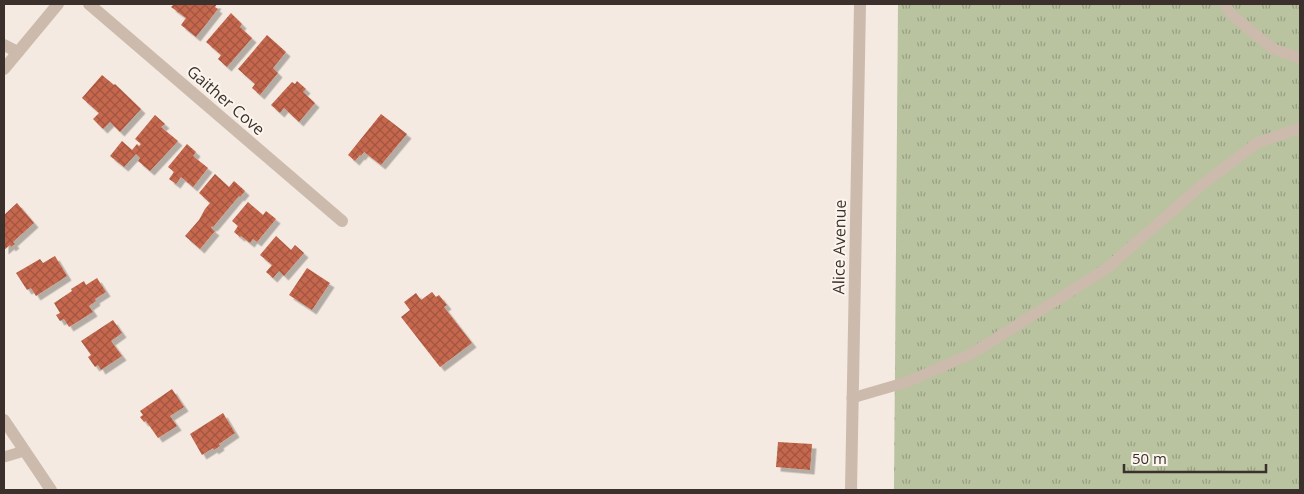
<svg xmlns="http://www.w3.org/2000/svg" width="1304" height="494" viewBox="0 0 1304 494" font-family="'Open Sans',sans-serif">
	<defs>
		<pattern id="grass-tufts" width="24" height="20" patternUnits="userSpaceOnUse" patternTransform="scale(1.25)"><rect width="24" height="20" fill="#b9c3a0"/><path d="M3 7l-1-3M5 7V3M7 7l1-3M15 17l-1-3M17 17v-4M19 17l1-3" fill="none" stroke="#989f83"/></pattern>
		<pattern id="building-cross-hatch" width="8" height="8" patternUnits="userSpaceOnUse" patternTransform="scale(1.25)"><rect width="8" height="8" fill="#c6674d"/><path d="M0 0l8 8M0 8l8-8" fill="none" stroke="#a25540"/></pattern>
		<filter id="shadow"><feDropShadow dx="4.5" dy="4.5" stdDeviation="0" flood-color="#0004"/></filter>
	</defs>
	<rect width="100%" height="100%" fill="#f4eae1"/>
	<path fill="url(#grass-tufts)" d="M 898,4 L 1300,4 L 1300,490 L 894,490 Z"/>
	<path fill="url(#building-cross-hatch)" filter="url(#shadow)" d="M 174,4 L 217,4 L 215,7 L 218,9 L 196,37 L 181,25 L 186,18 L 171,7 Z
		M 231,13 L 242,24 L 240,27 L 252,38 L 227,67 L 218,59 L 221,55 L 206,42 Z
		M 267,35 L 286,52 L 273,68 L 278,73 L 260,95 L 252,88 L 255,84 L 238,69 Z
		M 102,75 L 114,85 L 115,84 L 141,109 L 120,132 L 110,122 L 103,129 L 93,119 L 99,113 L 82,98 Z
		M 297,81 L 306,89 L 303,92 L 315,103 L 299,122 L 284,108 L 280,113 L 271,105 L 292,82 L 295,84 Z
		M 381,114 L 407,134 L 381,165 L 364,152 L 361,156 L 360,155 L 355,161 L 348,155 Z
		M 155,115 L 165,124 L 161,127 L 178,141 L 150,171 L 138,161 L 140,158 L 136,154 L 124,167 L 110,156 L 122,141 L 132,150 L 137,144 L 139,146 L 141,144 L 135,139 Z
		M 187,144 L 196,152 L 193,156 L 208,168 L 193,187 L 181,177 L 176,184 L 169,179 L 174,172 L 168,167 Z
		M 215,174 L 229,187 L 234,181 L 245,191 L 240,197 L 239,196 L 213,227 L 212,226 L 211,228 L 215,231 L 200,249 L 185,236 L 199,220 L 205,209 L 210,203 L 199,193 Z
		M 248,202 L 263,215 L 266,211 L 276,219 L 257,242 L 253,239 L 250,243 L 241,236 L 240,237 L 234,232 L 238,226 L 232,221 Z
		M 17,203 L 34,223 L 13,242 L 15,244 L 11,247 L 10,245 L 4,250 L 4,215 Z
		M 276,236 L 291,250 L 295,245 L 304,253 L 284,276 L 279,271 L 273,278 L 266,272 L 272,265 L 260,255 Z
		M 55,256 L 67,276 L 36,296 L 31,288 L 27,290 L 16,273 L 40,259 L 43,263 Z
		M 307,268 L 330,283 L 312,310 L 289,295 Z
		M 97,278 L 106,292 L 95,299 L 96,301 L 89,306 L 93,312 L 69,327 L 64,319 L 60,321 L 56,315 L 60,313 L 54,303 L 72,291 L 71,289 L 84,281 L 86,285 Z
		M 432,292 L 436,297 L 439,295 L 447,305 L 444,307 L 472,343 L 440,367 L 401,317 L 410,310 L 404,302 L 416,293 L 421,300 Z
		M 113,320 L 122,333 L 111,341 L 122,356 L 101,370 L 98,365 L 95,367 L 88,357 L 91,355 L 81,341 Z
		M 172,389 L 184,407 L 170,416 L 177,426 L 158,438 L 146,421 L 144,422 L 140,417 L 143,415 L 140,411 Z
		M 223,413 L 235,433 L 219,444 L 220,446 L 214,450 L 213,448 L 202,455 L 190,434 Z
		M 778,442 L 812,444 L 810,470 L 776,467 Z"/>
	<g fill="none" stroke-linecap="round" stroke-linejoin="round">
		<path stroke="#ccbaac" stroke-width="11" d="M 1225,4 L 1231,14 L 1273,49 L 1300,58
			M 852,398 L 907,382 L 971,354 L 1106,269 L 1203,184 L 1257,143 L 1300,128
			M 4,457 L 24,451"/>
		<path stroke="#ccbaac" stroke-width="12" d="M 89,4 L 342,221
			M 4,45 L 18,52
			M 4,420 L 51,490"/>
		<path stroke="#ccbaac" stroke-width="12" d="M 4,69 L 58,4
			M 851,490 L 860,4"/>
	</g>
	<g text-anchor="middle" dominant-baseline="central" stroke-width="4" stroke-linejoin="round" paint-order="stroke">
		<g font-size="16" fill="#3b302b" stroke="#fbf5ee">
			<text transform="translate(226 100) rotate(41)">Gaither Cove</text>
			<text transform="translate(839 247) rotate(-89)">Alice Avenue</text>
		</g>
	</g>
	<rect width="1304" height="494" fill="none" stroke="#3b302b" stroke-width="10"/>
	<path d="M1124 464v8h142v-8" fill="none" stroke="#3b302b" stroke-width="2.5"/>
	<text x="1132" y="464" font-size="15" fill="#3b302b" stroke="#fbf5ee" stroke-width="4" paint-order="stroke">50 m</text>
</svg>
